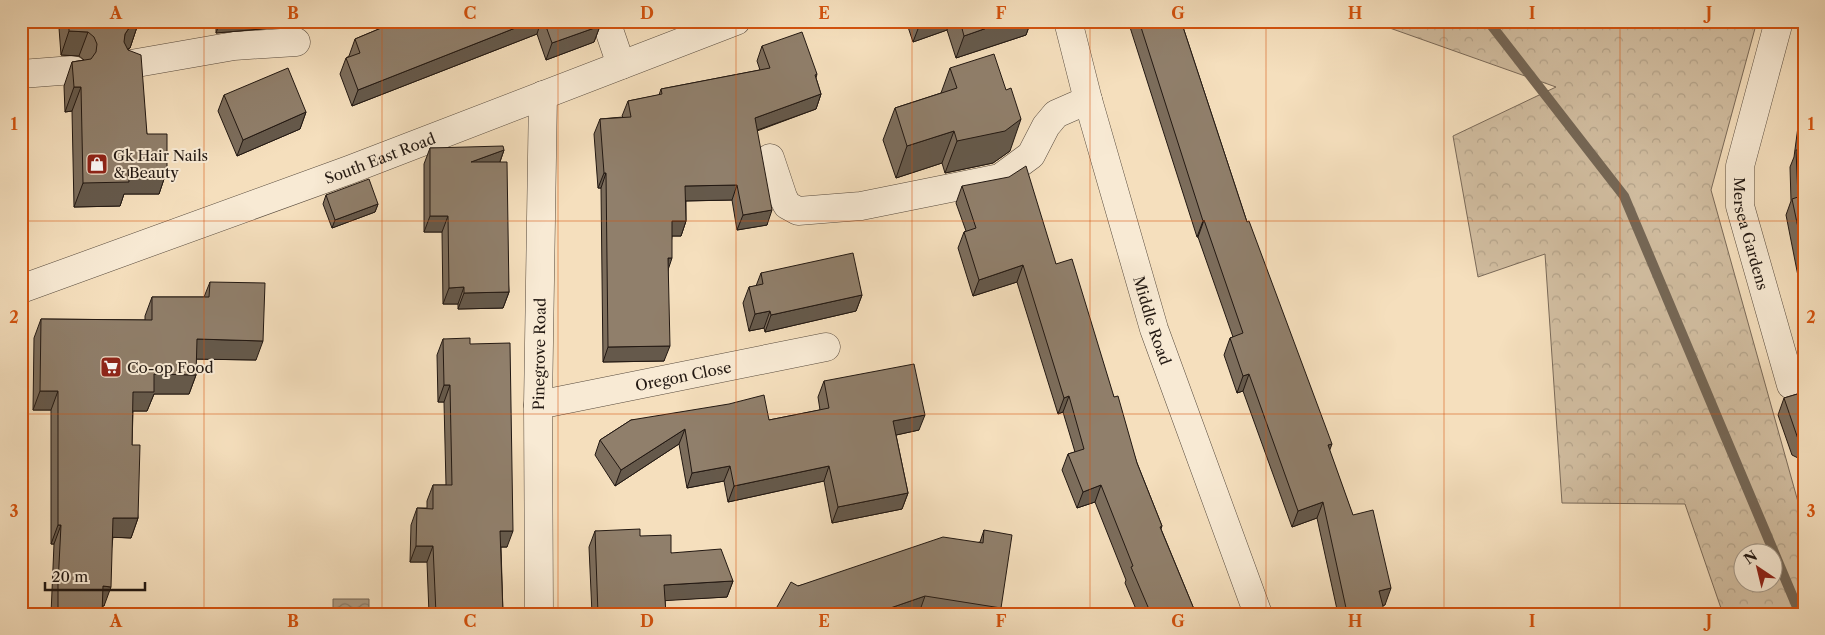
<svg xmlns="http://www.w3.org/2000/svg" width="1825" height="635" viewBox="0 0 1825 635" font-family="'Libre Caslon Text',serif">
	<defs>
		<pattern id="forest-crowns" width="20" height="18" patternUnits="userSpaceOnUse" patternTransform="scale(1.25)"><rect width="20" height="18" fill="#d1bda0"/><path d="M2 6a3 3 0 1 1 6 0M12 15a3 3 0 1 1 6 0" fill="none" stroke="#b3a289"/></pattern>
		<pattern id="water-waves" width="16" height="10" patternUnits="userSpaceOnUse" patternTransform="scale(1.25)"><rect width="16" height="10" fill="#ad9b83"/><path d="M0 5q4-4 8 0t8 0" fill="none" stroke="#8c7d6a"/></pattern>
	</defs>
	<rect width="100%" height="100%" fill="#f5dfbd"/>
	<filter id="stains"><feTurbulence type="fractalNoise" baseFrequency=".004" numOctaves="4"/><feColorMatrix values="0 0 0 0 .2 0 0 0 0 .09 0 0 0 0 .02 0 0 0 .5 -.17"/></filter>
	<radialGradient id="worn" r=".72"><stop offset=".6" stop-color="#630" stop-opacity="0"/><stop offset="1" stop-color="#630" stop-opacity=".3"/></radialGradient>
	<path fill="url(#forest-crowns)" stroke="#7a6a59" fill-rule="evenodd" d="M 1370,21 L 1757,21 L 1711,190 L 1800,509 L 1804,509 L 1804,614 L 1723,614 L 1685,504 L 1562,503 L 1545,254 L 1478,277 L 1453,136 L 1556,87 ZM 1742,552 L 1772,552 L 1772,582 L 1742,582 Z"/>
	<path fill="url(#water-waves)" stroke="#756756" d="M 333,599 L 369,599 L 369,614 L 333,614 Z"/>
	<g fill="none" stroke-linecap="round" stroke-linejoin="round">
		<path stroke="#756756" stroke-width="10" d="M 1488,21 L 1624,196 L 1800,614"/>
		<g stroke="#574a3d" stroke-width="29">
			<g id="minor">
				<path d="M 606,21 L 621,65"/>
				<path id="s1" d="M 1068,21 L 1088,100 L 1154,329 L 1258,614"/>
				<path id="s2" d="M 1779,21 L 1740,166 L 1740,206 L 1791,385"/>
				<path d="M 131,64 L 234,46 L 296,42"/>
				<path d="M 21,74 L 73,70"/>
				<path d="M 770,158 L 783,197 L 787,205 L 798,211 L 861,206 L 1000,178 L 1031,155 L 1046,126 L 1056,114 L 1088,100"/>
				<path id="s3" d="M 21,289 L 349,170 L 736,21"/>
				<path id="s4" d="M 538,405 L 826,347"/>
				<path id="s5" d="M 539,614 L 538,405 L 543,95"/>
			</g>
		</g>
		<use href="#minor" stroke="#f8ead4" stroke-width="28"/>
	</g>
	<path fill="#7c6d5c" stroke="#221812" d="M 61,21 L 138,21 L 138,24 L 130,48 L 128,49 L 147,134 L 167,170 L 159,194 L 124,194 L 120,206 L 74,207 L 72,111 L 65,112 L 64,86 L 72,62 L 84,60 L 79,56 L 61,55 L 59,28 Z
		M 216,21 L 327,21 L 324,27 L 295,26 L 216,33 Z
		M 365,21 L 598,21 L 600,26 L 594,42 L 546,60 L 537,34 L 352,106 L 340,74 L 346,58 L 349,56 L 355,39 L 393,23 L 366,25 Z
		M 906,21 L 1031,21 L 1026,35 L 956,58 L 947,30 L 913,42 Z
		M 1128,21 L 1181,21 L 1247,222 L 1385,605 L 1382,605 L 1385,614 L 1338,614 L 1317,518 L 1292,527 L 1243,391 L 1237,393 L 1224,355 L 1230,338 L 1233,337 L 1198,237 L 1197,237 Z
		M 762,46 L 817,74 L 816,78 L 821,94 L 816,109 L 757,131 L 767,225 L 737,230 L 732,200 L 686,201 L 686,221 L 681,236 L 672,236 L 668,270 L 664,361 L 603,362 L 601,188 L 598,188 L 594,134 L 600,119 L 623,117 L 622,116 L 628,101 L 659,95 L 661,89 L 760,70 L 757,61 Z
		M 950,68 L 1010,151 L 993,163 L 945,173 L 942,163 L 896,178 L 883,140 L 895,108 L 941,93 Z
		M 224,95 L 306,112 L 300,129 L 237,156 L 218,111 Z
		M 1804,105 L 1804,286 L 1803,285 L 1800,286 L 1786,215 L 1791,201 L 1790,167 L 1794,157 L 1799,119 Z
		M 430,148 L 504,150 L 500,162 L 509,292 L 503,308 L 458,309 L 458,304 L 443,304 L 442,232 L 424,232 L 424,164 Z
		M 962,186 L 1056,264 L 1114,397 L 1137,463 L 1162,526 L 1161,529 L 1196,614 L 1138,614 L 1125,583 L 1126,580 L 1095,502 L 1077,508 L 1062,470 L 1068,454 L 1075,452 L 1063,412 L 1058,414 L 1017,282 L 973,296 L 958,248 L 964,232 L 966,231 L 956,203 Z
		M 326,195 L 378,204 L 375,212 L 332,228 L 323,204 Z
		M 761,273 L 862,295 L 856,311 L 765,332 L 764,328 L 749,331 L 743,303 L 749,287 L 756,286 Z
		M 210,282 L 256,360 L 196,359 L 196,375 L 189,394 L 154,394 L 147,411 L 133,411 L 132,445 L 138,518 L 131,538 L 113,537 L 104,606 L 102,606 L 102,614 L 51,614 L 54,544 L 51,544 L 51,410 L 33,410 L 34,338 L 41,319 L 145,320 L 145,316 L 152,297 L 204,297 Z
		M 443,339 L 470,344 L 507,547 L 501,547 L 503,614 L 429,614 L 427,562 L 410,562 L 411,525 L 417,508 L 427,508 L 427,501 L 433,485 L 446,485 L 444,402 L 438,402 L 437,355 Z
		M 824,381 L 919,430 L 896,435 L 908,493 L 902,509 L 832,523 L 824,481 L 728,502 L 724,481 L 687,488 L 679,444 L 615,486 L 595,455 L 600,440 L 631,420 L 769,420 L 820,410 L 818,397 Z
		M 1804,392 L 1804,461 L 1792,455 L 1778,415 L 1784,398 Z
		M 984,530 L 1001,608 L 999,614 L 925,614 L 798,586 L 980,542 Z
		M 595,531 L 640,536 L 671,553 L 733,581 L 727,597 L 665,600 L 666,614 L 592,614 L 589,547 Z"/>
	<path fill="#65594b" stroke="#221812" d="M 257,21 L 327,21 L 324,27 L 295,26 L 216,33 L 219,25 Z
		M 367,21 L 430,21 L 366,25 Z
		M 533,21 L 541,21 L 537,34 L 352,106 L 358,90 Z
		M 921,21 L 950,21 L 947,30 L 913,42 Z
		M 1007,21 L 1031,21 L 1026,35 L 956,58 L 964,36 Z
		M 138,24 L 130,48 L 121,52 L 125,34 L 129,28 Z
		M 600,26 L 594,42 L 546,60 L 552,43 Z
		M 69,31 L 88,32 L 79,56 L 61,55 Z
		M 74,87 L 81,87 L 72,111 L 65,112 Z
		M 821,94 L 816,109 L 749,133 L 755,118 Z
		M 306,112 L 300,129 L 237,156 L 243,140 Z
		M 1021,119 L 1010,151 L 993,163 L 945,173 L 957,141 Z
		M 954,131 L 942,163 L 896,178 L 907,146 Z
		M 504,150 L 498,167 L 471,162 Z
		M 128,170 L 167,170 L 159,194 L 124,194 L 120,206 L 74,207 L 83,183 Z
		M 604,173 L 606,173 L 601,188 L 598,188 Z
		M 737,185 L 732,200 L 680,201 L 685,186 Z
		M 378,204 L 375,212 L 332,228 L 335,220 Z
		M 772,210 L 767,225 L 737,230 L 743,215 Z
		M 430,216 L 448,216 L 442,232 L 424,232 Z
		M 1204,220 L 1198,237 L 1197,237 L 1203,221 Z
		M 672,221 L 686,221 L 681,236 L 666,236 Z
		M 668,258 L 672,258 L 667,273 Z
		M 1023,265 L 1017,282 L 973,296 L 979,280 Z
		M 1804,276 L 1803,285 L 1800,286 Z
		M 464,287 L 458,304 L 443,304 L 449,288 Z
		M 509,292 L 503,308 L 458,309 L 464,293 Z
		M 862,295 L 856,311 L 765,332 L 771,315 Z
		M 770,311 L 764,328 L 749,331 L 755,314 Z
		M 197,339 L 263,341 L 256,360 L 190,359 Z
		M 670,346 L 664,361 L 603,362 L 608,347 Z
		M 154,374 L 196,375 L 189,394 L 154,394 L 147,411 L 126,411 L 133,392 Z
		M 1249,374 L 1243,391 L 1237,393 L 1243,376 Z
		M 444,385 L 450,385 L 444,402 L 438,402 Z
		M 40,391 L 58,391 L 51,410 L 33,410 Z
		M 1069,396 L 1063,412 L 1058,414 L 1064,398 Z
		M 925,415 L 919,430 L 887,437 L 893,421 Z
		M 685,429 L 679,444 L 615,486 L 621,470 Z
		M 1332,444 L 1326,460 L 1328,445 Z
		M 730,466 L 724,481 L 687,488 L 692,473 Z
		M 829,466 L 824,481 L 728,502 L 734,486 Z
		M 1101,485 L 1095,502 L 1077,508 L 1083,492 Z
		M 908,493 L 902,509 L 832,523 L 838,507 Z
		M 1323,502 L 1317,518 L 1292,527 L 1298,511 Z
		M 113,518 L 138,518 L 131,538 L 106,537 Z
		M 58,525 L 61,525 L 54,544 L 51,544 Z
		M 500,531 L 513,531 L 507,547 L 494,547 Z
		M 416,546 L 433,546 L 427,562 L 410,562 Z
		M 733,581 L 727,597 L 659,601 L 664,585 Z
		M 103,586 L 111,587 L 104,606 L 96,606 Z
		M 1391,588 L 1385,605 L 1373,608 L 1379,591 Z
		M 925,596 L 919,613 L 916,614 L 873,614 Z"/>
	<path fill="#907f6b" stroke="#221812" d="M 69,21 L 138,21 L 138,24 L 129,28 L 125,34 L 124,42 L 128,50 L 141,55 L 147,134 L 167,134 L 167,170 L 128,170 L 129,182 L 83,183 L 81,87 L 74,87 L 72,62 L 91,59 L 96,52 L 97,44 L 94,37 L 88,32 L 69,31 Z
		M 219,21 L 257,21 L 219,25 Z
		M 398,21 L 533,21 L 358,90 L 346,58 L 360,53 L 355,39 Z
		M 544,21 L 598,21 L 600,26 L 552,43 Z
		M 960,21 L 1007,21 L 964,36 Z
		M 1139,21 L 1181,21 L 1247,222 L 1249,221 L 1332,444 L 1328,445 L 1353,515 L 1373,510 L 1391,588 L 1379,591 L 1385,614 L 1340,614 L 1339,610 L 1346,608 L 1323,502 L 1298,511 L 1249,374 L 1243,376 L 1230,338 L 1243,333 L 1204,220 L 1203,221 Z
		M 802,32 L 817,74 L 815,75 L 821,94 L 755,118 L 772,210 L 743,215 L 737,185 L 685,186 L 686,221 L 672,221 L 672,258 L 668,258 L 670,346 L 608,347 L 606,173 L 604,173 L 600,119 L 631,117 L 628,101 L 662,94 L 661,89 L 770,68 L 762,46 Z
		M 994,54 L 1006,90 L 1011,88 L 1021,119 L 1005,131 L 957,141 L 954,131 L 907,146 L 895,108 L 957,88 L 950,68 Z
		M 288,68 L 306,112 L 243,140 L 224,95 Z
		M 1804,110 L 1804,256 L 1792,199 L 1798,197 L 1796,150 L 1798,150 Z
		M 503,146 L 504,150 L 471,162 L 507,162 L 509,292 L 464,293 L 464,287 L 449,288 L 448,216 L 430,216 L 430,148 Z
		M 1026,166 L 1056,264 L 1072,259 L 1114,397 L 1118,396 L 1137,463 L 1162,526 L 1160,527 L 1196,614 L 1151,614 L 1131,567 L 1133,566 L 1101,485 L 1083,492 L 1068,454 L 1084,449 L 1069,396 L 1064,398 L 1023,265 L 979,280 L 964,232 L 976,228 L 962,186 L 1009,177 Z
		M 369,179 L 378,204 L 335,220 L 326,195 Z
		M 853,253 L 862,295 L 771,315 L 770,311 L 755,314 L 749,287 L 763,284 L 761,273 Z
		M 210,282 L 265,283 L 263,341 L 197,339 L 196,375 L 154,374 L 154,392 L 133,392 L 132,445 L 140,445 L 138,518 L 113,518 L 111,587 L 103,586 L 102,614 L 58,614 L 58,584 L 61,525 L 58,525 L 58,391 L 40,391 L 41,319 L 152,320 L 152,297 L 209,297 Z
		M 470,338 L 470,344 L 510,343 L 513,531 L 500,531 L 503,614 L 436,614 L 433,546 L 416,546 L 417,508 L 433,509 L 433,485 L 452,485 L 450,385 L 444,385 L 443,339 Z
		M 914,364 L 925,415 L 893,421 L 908,493 L 838,507 L 829,466 L 734,486 L 730,466 L 692,473 L 685,429 L 621,470 L 600,440 L 631,420 L 729,404 L 764,395 L 769,420 L 829,408 L 824,381 Z
		M 1804,392 L 1804,442 L 1798,439 L 1784,398 Z
		M 640,529 L 640,536 L 671,535 L 671,553 L 721,549 L 733,581 L 664,585 L 666,614 L 598,614 L 595,531 Z
		M 984,530 L 1012,535 L 1001,608 L 925,596 L 873,614 L 773,614 L 791,582 L 798,586 L 943,537 L 983,543 Z"/>
	<path fill="none" stroke="#d4520d" stroke-width="1" stroke-opacity="0.55" d="M 204,21 L 204,614M 382,21 L 382,614M 558,21 L 558,614M 736,21 L 736,614M 912,21 L 912,614M 1090,21 L 1090,614M 1266,21 L 1266,614M 1444,21 L 1444,614M 1620,21 L 1620,614M 21,221 L 1804,221M 21,414 L 1804,414"/>
	<defs>
		<g id="shop-square" transform="scale(1.125)"><rect x="-9" y="-9" width="18" height="18" rx="4" fill="#8f2418" stroke="#f8ead4"/><path d="M-5-2.5h2.3a2.7 3.5 0 0 1 5.4 0H5L5.5 6h-11ZM-1.5-2.5h3a1.5 2.3 0 0 0-3 0Z" fill="#fff"/></g>
		<g id="supermarket-square" transform="scale(1.125)"><rect x="-9" y="-9" width="18" height="18" rx="4" fill="#8f2418" stroke="#f8ead4"/><path d="M-6-5.5h2.5l.6 2H6L4.5 2H-2.5L-4.4-4H-6ZM-1.5 3.2a1.3 1.3 0 1 0 .1 0ZM3 3.2a1.3 1.3 0 1 0 .1 0Z" fill="#fff"/></g>
	</defs>
	<g fill-rule="evenodd">
		<use href="#shop-square" x="97" y="164"/>
		<use href="#supermarket-square" x="111" y="367"/>
	</g>
	<g text-anchor="middle" dominant-baseline="central" stroke-width="4" stroke-linejoin="round" paint-order="stroke">
		<g font-size="15" fill="#221812" stroke="#f8ead4" text-anchor="start">
			<text x="113" y="155">Gk Hair Nails<tspan x="113" dy="17">&amp; Beauty</tspan></text>
			<text x="127" y="367">Co-op Food</text>
		</g>
		<g font-size="15" fill="#221812" stroke="#f8ead4">
			<text stroke="none"><textPath href="#s3" startOffset="382">South East Road</textPath></text>
			<text stroke="none"><textPath href="#s2" startOffset="219">Mersea Gardens</textPath></text>
			<text stroke="none"><textPath href="#s1" startOffset="311">Middle Road</textPath></text>
			<text stroke="none"><textPath href="#s5" startOffset="260">Pinegrove Road</textPath></text>
			<text stroke="none"><textPath href="#s4" startOffset="148">Oregon Close</textPath></text>
		</g>
	</g>
	<rect width="1825" height="635" fill="none" stroke="#f5dfbd" stroke-width="55"/>
	<g transform="translate(1758 568) rotate(325)"><circle r="24" fill="#f8ead4" stroke="#a29686"/>
	<path d="M0-4L9 19L0 12L-9 19Z" fill="#8f2418"/>
	<text y="-8" font-size="14" font-weight="bold" text-anchor="middle" fill="#221812">N</text>
	</g>
	<path d="M45 582v8h100v-8" fill="none" stroke="#221812" stroke-width="2.5"/>
	<text x="52" y="582" font-size="15" fill="#221812" stroke="#f8ead4" stroke-width="4" paint-order="stroke">20 m</text>
	<rect x="28" y="28" width="1770" height="580" fill="none" stroke="#d4520d" stroke-width="2"/>
	<g font-size="16" text-anchor="middle" font-weight="bold" fill="#d4520d">
		<text x="116" y="19">A</text>
		<text x="293" y="19">B</text>
		<text x="470" y="19">C</text>
		<text x="647" y="19">D</text>
		<text x="824" y="19">E</text>
		<text x="1001" y="19">F</text>
		<text x="1178" y="19">G</text>
		<text x="1355" y="19">H</text>
		<text x="1532" y="19">I</text>
		<text x="1709" y="19">J</text>
		<text x="14" y="130">1</text>
		<text x="1811" y="130">1</text>
		<text x="14" y="323">2</text>
		<text x="1811" y="323">2</text>
		<text x="14" y="517">3</text>
		<text x="1811" y="517">3</text>
		<text x="116" y="627">A</text>
		<text x="293" y="627">B</text>
		<text x="470" y="627">C</text>
		<text x="647" y="627">D</text>
		<text x="824" y="627">E</text>
		<text x="1001" y="627">F</text>
		<text x="1178" y="627">G</text>
		<text x="1355" y="627">H</text>
		<text x="1532" y="627">I</text>
		<text x="1709" y="627">J</text>
	</g>
	<rect width="100%" height="100%" filter="url(#stains)"/>
	<rect width="100%" height="100%" fill="url(#worn)"/>
</svg>
